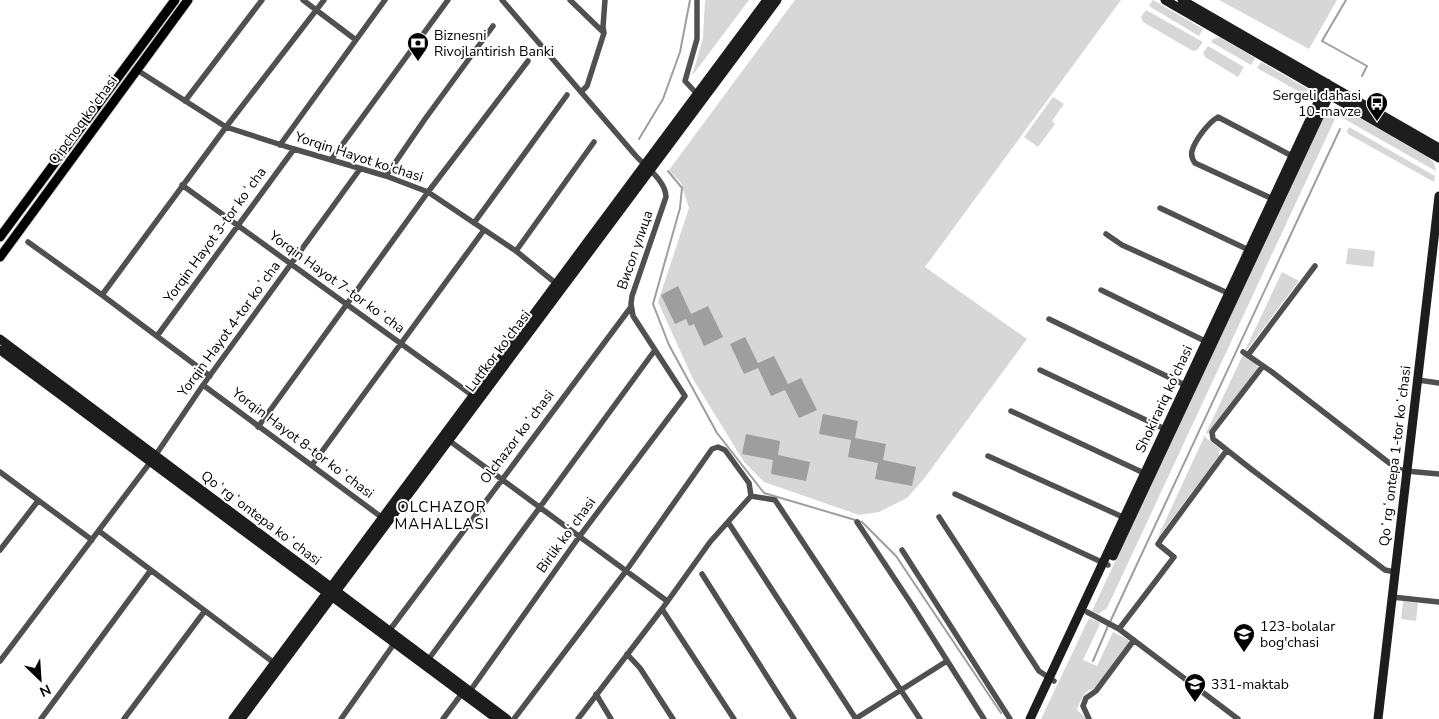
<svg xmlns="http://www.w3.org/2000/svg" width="1439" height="719" viewBox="0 0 1439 719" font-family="'Nunito Sans',sans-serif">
	<rect width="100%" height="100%" fill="#fff"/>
	<path fill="#d7d7d7" d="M 705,0 L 749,0 L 692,76 L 703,38 Z
		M 795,0 L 1121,0 L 925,267 L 1027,339 L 923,480 L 907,498 L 879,512 L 859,515 L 764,482 L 744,462 L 693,379 L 658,302 L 689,208 L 681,183 L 669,170 Z
		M 1153,0 L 1203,29 L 1199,36 L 1149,6 Z
		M 1219,0 L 1337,0 L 1309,49 Z
		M 1146,10 L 1203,42 L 1197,50 L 1193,51 L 1143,22 L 1141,17 Z
		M 1219,37 L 1255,58 L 1251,65 L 1211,42 L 1213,39 Z
		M 1208,46 L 1244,67 L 1238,77 L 1205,57 L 1203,53 Z
		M 1261,62 L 1308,89 L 1305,95 L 1257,68 Z
		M 1053,97 L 1064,104 L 1052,121 L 1055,124 L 1038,147 L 1024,137 Z
		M 1344,109 L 1428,157 L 1434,163 L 1436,171 L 1341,117 Z
		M 1324,113 L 1335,119 L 1107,608 L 1098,614 L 1092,611 Z
		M 1349,127 L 1435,176 L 1434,182 L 1348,134 L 1347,131 Z
		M 1348,248 L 1375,251 L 1373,267 L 1346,264 Z
		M 1282,272 L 1299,281 L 1243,355 L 1256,363 L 1258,368 L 1208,434 L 1206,433 Z
		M 1205,435 L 1206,438 L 1220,449 L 1219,456 L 1157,539 Z
		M 1403,601 L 1418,603 L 1416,621 L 1401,619 Z
		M 1089,618 L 1099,622 L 1100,624 L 1083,660 L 1097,666 L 1113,632 L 1127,639 L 1129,642 C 1127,646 1100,683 1096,687 C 1094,689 1093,689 1089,690 C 1082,695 1080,702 1077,710 L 1087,719 L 1041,719 Z"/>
	<path fill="#9e9e9e" d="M 678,286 L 691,314 L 708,306 L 723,337 L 704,346 L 694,324 L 689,326 L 686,319 L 675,324 L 661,295 Z
		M 745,337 L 758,363 L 774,356 L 788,384 L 801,378 L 817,410 L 799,418 L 785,390 L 771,396 L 758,368 L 744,374 L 730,344 Z
		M 823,414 L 858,421 L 855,438 L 886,444 L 883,460 L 916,467 L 912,486 L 875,479 L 878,463 L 848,457 L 851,440 L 819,434 Z
		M 746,434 L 780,441 L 778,455 L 810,462 L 806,481 L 771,474 L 773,460 L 742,454 Z"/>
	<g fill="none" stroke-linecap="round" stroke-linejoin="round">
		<path stroke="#9e9e9e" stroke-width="2" d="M 1346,0 L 1322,41 L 1367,66 L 1362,76
			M 639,139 L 663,99 L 680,52 L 690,0
			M 668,171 L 682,188 L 680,208 L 653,304 L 669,345 L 717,433 L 764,493 L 862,522 L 896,556 L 1001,713
			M 1110,622 L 1340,129
			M 1093,661 L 1108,626"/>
		<g stroke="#dbdbdb" stroke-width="11">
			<path id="primary" d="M 0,237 L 175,0
				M 0,257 L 188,0"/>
		</g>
		<path stroke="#505050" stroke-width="5.5" d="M 303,0 L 356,40
			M 570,0 L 602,31
			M 697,0 L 697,39 L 685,81 L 697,94
			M 137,70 L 226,127 L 294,149 L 386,176 L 428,192 L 516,251 L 558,285
			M 581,92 L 587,86 L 604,33 L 603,27 L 605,0
			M 185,101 L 262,0
			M 280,145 L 385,0
			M 331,160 L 448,0
			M 386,176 L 425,119 L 493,26
			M 182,185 L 476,398
			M 1275,200 L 1195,163 C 1192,159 1191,155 1192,151 C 1195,140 1208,123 1218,117 L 1294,157
			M 1160,208 L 1251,251
			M 474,223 L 567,95
			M 1106,234 L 1122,245 L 1230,294
			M 28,242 L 102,295 L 210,376
			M 516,251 L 594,142
			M 1101,290 L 1209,343
			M 102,295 L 226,127 L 324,0
			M 1049,319 L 1187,386
			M 157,336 L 294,149
			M 1243,352 L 1272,372 L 1397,469 L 1406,471 L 1439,474
			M 1248,355 L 1315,266
			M 1263,366 L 1212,432 L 1213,439 L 1251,469 L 1385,570 L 1395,572
			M 1040,370 L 1167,430
			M 1418,380 L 1439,383
			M 203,385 L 384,519
			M 1011,411 L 1146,474
			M 258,427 L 428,192 L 528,61
			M 447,439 L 667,601
			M 988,456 L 1125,518
			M 312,465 L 484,230
			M 0,472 L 92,540
			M 955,494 L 1108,565
			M 939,517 L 1039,671 L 1054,681
			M 728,522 L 856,719
			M 857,522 L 912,605 L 984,719
			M 99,531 L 277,665
			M 0,550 L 38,501
			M 902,550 L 1010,719
			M 702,574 L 794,719
			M 1392,597 L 1439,602
			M 662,609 L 734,719
			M 1087,612 L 1119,629 L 1238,719
			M 1119,629 L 1174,557 L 1158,544 L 1162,538 L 1227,450
			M 389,631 L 631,307
			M 627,654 L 640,668 L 673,719
			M 428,660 L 655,350
			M 0,661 L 155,456 L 203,385 L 360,169
			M 470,691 L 579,537 L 685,396 L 633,316 L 631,304 L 632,296 L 666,197 C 666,181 646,167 636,156 L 502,0
			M 596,694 L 611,719
			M 41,719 L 151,570
			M 124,719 L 204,612
			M 341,719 L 396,641
			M 443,719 L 463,692
			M 514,719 L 626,571 L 712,449 L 718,447 L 725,450 L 749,483 L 751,496
			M 578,719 L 662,609 L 710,542 L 751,496 L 775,500 L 920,719
			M 855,719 L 947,661
			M 1089,719 L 1083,706 L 1086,698 L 1096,691 L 1134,640"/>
		<path stroke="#1d1d1d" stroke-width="9" d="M 1165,0 L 1439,158
			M 1182,0 L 1439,148
			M 0,339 L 507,719
			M 0,350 L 497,719
			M 1113,556 L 1333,87
			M 233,719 L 767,0
			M 241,719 L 777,0
			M 1030,719 L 1327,83
			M 1378,719 L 1439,196"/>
		<use href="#primary" stroke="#000" stroke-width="9"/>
	</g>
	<defs>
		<g id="bank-pin" transform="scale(1.125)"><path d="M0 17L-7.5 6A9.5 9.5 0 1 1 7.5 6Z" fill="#000" stroke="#fff"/><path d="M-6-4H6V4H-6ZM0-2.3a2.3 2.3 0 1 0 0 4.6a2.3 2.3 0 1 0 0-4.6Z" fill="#fff"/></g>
		<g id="bus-pin" transform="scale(1.125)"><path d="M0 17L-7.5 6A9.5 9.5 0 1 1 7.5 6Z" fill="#000" stroke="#fff"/><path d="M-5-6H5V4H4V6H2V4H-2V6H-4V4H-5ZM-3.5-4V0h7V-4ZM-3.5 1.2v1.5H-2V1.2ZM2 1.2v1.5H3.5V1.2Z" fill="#fff"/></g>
		<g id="school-pin" transform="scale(1.125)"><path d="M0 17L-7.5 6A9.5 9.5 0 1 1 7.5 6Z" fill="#000" stroke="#fff"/><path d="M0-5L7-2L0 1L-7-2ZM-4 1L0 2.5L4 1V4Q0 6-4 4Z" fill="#fff"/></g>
	</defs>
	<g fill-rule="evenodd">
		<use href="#bank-pin" x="418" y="43"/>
		<use href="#bus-pin" x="1377" y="103"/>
		<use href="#school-pin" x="1244" y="634"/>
		<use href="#school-pin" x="1195" y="684"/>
	</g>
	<g text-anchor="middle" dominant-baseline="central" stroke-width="4" stroke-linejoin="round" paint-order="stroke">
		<g font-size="14" fill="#000" stroke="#fff" text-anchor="start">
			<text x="434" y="35">Biznesni<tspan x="434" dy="16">Rivojlantirish Banki</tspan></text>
			<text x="1361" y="95" text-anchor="end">Sergeli dahasi<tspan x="1361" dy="16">10-mavze</tspan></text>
			<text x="1260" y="626">123-bolalar<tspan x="1260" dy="16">bog'chasi</tspan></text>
			<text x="1211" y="684">331-maktab</text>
		</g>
		<g font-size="14" fill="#000" stroke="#fff">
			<text transform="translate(83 120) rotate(-54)">Qipchoq ko'chasi</text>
			<text transform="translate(359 157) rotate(18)">Yorqin Hayot ko'chasi</text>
			<text transform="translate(215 235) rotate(-54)">Yorqin Hayot 3-tor koʻcha</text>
			<text transform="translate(635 250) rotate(-71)">Висол улица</text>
			<text transform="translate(337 282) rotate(36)">Yorqin Hayot 7-tor koʻcha</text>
			<text transform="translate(229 329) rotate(-54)">Yorqin Hayot 4-tor koʻcha</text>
			<text transform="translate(498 351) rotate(-53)">Lutfkor ko'chasi</text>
			<text transform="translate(1164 399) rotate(-65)">Shokirariq ko'chasi</text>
			<text transform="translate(517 437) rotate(-53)">Olchazor koʻchasi</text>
			<text transform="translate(303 443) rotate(37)">Yorqin Hayot 8-tor koʻchasi</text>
			<text transform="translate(1395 456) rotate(-83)">Qoʻrgʻontepa 1-tor koʻchasi</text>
			<text transform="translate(261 518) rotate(37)">Qoʻrgʻontepa koʻchasi</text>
			<text transform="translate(566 535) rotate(-54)">Birlik koʻchasi</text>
		</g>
		<g font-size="15" letter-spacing="1" fill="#000" stroke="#fff">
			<text x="442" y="507">OLCHAZOR<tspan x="442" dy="17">MAHALLASI</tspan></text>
		</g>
	</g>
	<g transform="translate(40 679) rotate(155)" stroke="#ffffff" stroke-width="4" paint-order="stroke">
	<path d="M0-4L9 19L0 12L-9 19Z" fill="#000000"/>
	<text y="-8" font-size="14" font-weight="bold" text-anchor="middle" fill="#000000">N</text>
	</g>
</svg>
